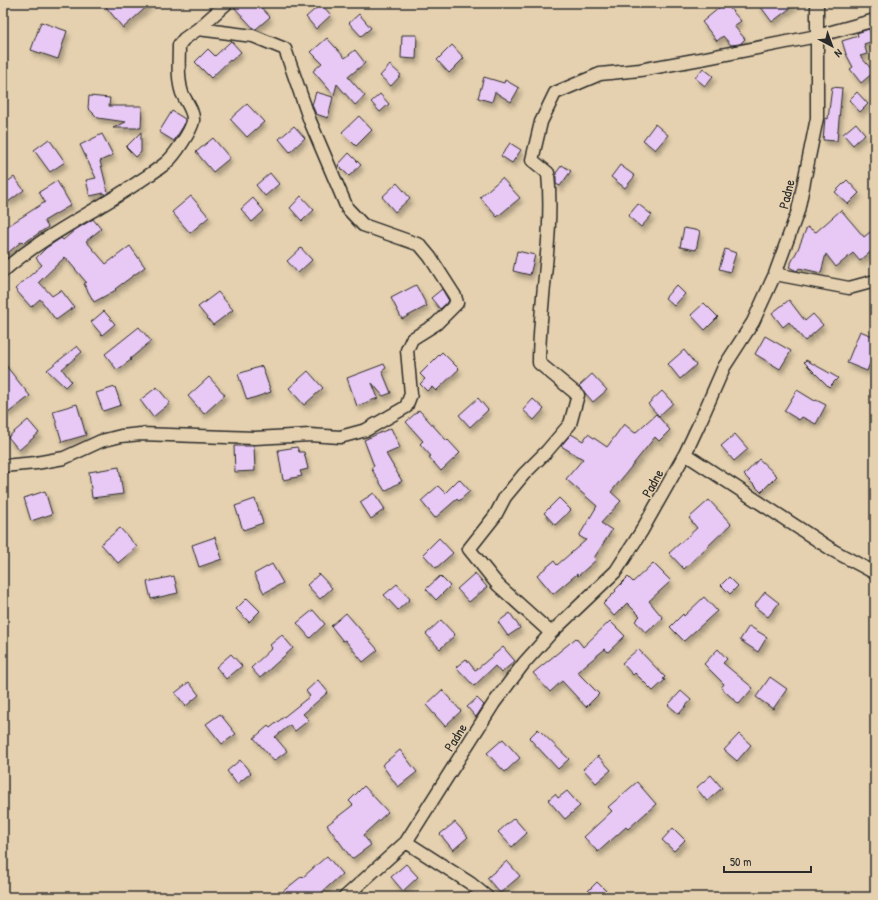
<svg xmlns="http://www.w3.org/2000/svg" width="878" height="900" viewBox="0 0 878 900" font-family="'Patrick Hand',sans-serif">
	<defs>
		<filter id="shadow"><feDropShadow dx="2.5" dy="4.5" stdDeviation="2" flood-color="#0004"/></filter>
	</defs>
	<rect width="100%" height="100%" fill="#e5d1af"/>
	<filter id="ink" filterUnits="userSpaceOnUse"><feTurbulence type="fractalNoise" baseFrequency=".025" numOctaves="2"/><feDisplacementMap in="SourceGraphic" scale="8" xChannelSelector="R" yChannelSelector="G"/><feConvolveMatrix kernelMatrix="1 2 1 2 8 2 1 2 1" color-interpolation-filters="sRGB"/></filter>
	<g filter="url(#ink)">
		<path fill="#e8c8f4" stroke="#2b2b2b" filter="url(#shadow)" d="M 103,3 L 151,3 L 123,28 Z
			M 239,3 L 257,3 L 270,17 L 256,29 L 254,29 L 234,7 Z
			M 725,3 L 741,21 L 734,26 L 745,39 L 740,44 L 731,45 L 723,36 L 717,41 L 702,22 Z
			M 758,3 L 797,3 L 772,22 Z
			M 321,4 L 331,15 L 316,29 L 306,17 Z
			M 359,14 L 371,28 L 361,36 L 349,23 Z
			M 41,22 L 67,31 L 58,59 L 31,50 Z
			M 869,29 L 873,41 L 864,44 L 867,54 L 860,56 L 874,72 L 861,83 L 850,69 L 853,67 L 846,54 L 842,41 L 858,36 L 857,33 Z
			M 402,35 L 417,35 L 416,59 L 401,58 Z
			M 327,38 L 345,58 L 355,50 L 365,63 L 348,77 L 365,96 L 355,105 L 337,84 L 334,95 L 313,71 L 322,63 L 311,52 Z
			M 231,41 L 241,52 L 231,61 L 230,60 L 211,78 L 195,62 L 208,49 L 215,56 Z
			M 452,45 L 464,58 L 449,73 L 437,60 Z
			M 390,65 L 401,75 L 391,86 L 380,76 Z
			M 703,68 L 713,76 L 705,86 L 695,78 Z
			M 484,77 L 504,83 L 505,80 L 519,88 L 511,102 L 495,92 L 492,102 L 478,98 Z
			M 832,87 L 842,88 L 837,141 L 823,140 L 825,118 L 828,119 Z
			M 316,92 L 333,97 L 328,118 L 316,114 L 312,105 Z
			M 857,92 L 868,104 L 860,112 L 849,100 Z
			M 380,94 L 389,104 L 380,112 L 371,102 Z
			M 89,96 L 110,98 L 109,106 L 142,106 L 141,128 L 113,128 L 126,122 L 98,118 L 88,108 Z
			M 247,104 L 264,122 L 247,137 L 230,119 Z
			M 172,111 L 185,119 L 184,125 L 174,141 L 159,132 Z
			M 359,116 L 372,130 L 356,146 L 342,132 Z
			M 856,123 L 865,134 L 853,145 L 843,134 Z
			M 655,124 L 668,135 L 655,150 L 643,140 Z
			M 294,126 L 305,138 L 290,152 L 279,139 Z
			M 141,132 L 141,152 L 136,157 L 126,147 Z
			M 102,134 L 113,155 L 100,161 L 108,193 L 105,195 L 104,193 L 90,196 L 86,180 L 96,178 L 80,145 Z
			M 213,138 L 230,158 L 213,172 L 196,152 Z
			M 49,139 L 65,162 L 50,172 L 34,150 Z
			M 510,143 L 521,150 L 512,163 L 501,156 Z
			M 349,153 L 361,165 L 349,176 L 338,165 Z
			M 562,165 L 571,171 L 560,186 L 556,184 L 556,173 Z
			M 620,165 L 635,176 L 625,188 L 611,177 Z
			M 270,173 L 279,184 L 265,196 L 256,185 Z
			M 14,177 L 24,190 L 8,202 L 3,194 L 3,185 Z
			M 502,178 L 520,198 L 497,217 L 480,197 Z
			M 847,180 L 859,193 L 848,204 L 835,192 Z
			M 57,181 L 71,205 L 44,221 L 48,227 L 24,243 L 22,241 L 3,257 L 3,229 L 45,202 L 39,192 Z
			M 397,183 L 410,198 L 395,212 L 382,197 Z
			M 191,196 L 209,217 L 190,233 L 172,212 Z
			M 301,196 L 314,210 L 302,221 L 290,208 Z
			M 253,198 L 264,211 L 252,222 L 241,209 Z
			M 638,204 L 652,215 L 641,227 L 628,216 Z
			M 841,210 L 864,237 L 875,228 L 875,248 L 860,261 L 853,253 L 836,267 L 826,254 L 821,273 L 799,268 L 797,271 L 789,267 L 798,249 L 807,227 L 816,232 Z
			M 93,219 L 101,229 L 86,241 L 106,264 L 130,246 L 145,267 L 115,289 L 116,290 L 94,302 L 84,284 L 86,282 L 65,257 L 39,282 L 52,296 L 61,290 L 74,307 L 56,320 L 40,299 L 31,307 L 15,289 L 42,265 L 36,258 L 46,248 L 61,238 L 63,240 L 75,230 Z
			M 684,228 L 700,231 L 696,250 L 680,247 Z
			M 301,248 L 312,260 L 298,273 L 287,261 Z
			M 725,249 L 736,253 L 730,272 L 719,269 Z
			M 517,251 L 535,255 L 530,275 L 513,271 Z
			M 416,285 L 427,306 L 402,319 L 391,298 Z
			M 676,285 L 685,294 L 674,306 L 665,298 Z
			M 442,289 L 449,301 L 440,309 L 431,298 Z
			M 218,292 L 233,310 L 213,325 L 198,307 Z
			M 789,300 L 805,321 L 813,314 L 823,325 L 805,341 L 789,322 L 783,327 L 772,313 Z
			M 704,303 L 718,317 L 705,330 L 691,315 Z
			M 104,311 L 115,324 L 102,335 L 91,322 Z
			M 139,327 L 151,341 L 130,359 L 131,360 L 117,370 L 105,354 Z
			M 860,331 L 875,337 L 875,350 L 867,371 L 847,363 Z
			M 765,336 L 791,351 L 780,369 L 755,354 Z
			M 77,346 L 82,352 L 62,369 L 71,381 L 65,387 L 47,370 Z
			M 684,350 L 696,365 L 680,379 L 668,364 Z
			M 442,352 L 459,369 L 436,391 L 432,387 L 427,391 L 420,384 L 425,379 L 420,374 Z
			M 806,360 L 826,371 L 838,378 L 829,387 L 804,362 Z
			M 3,362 L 30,396 L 8,413 L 3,407 Z
			M 384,364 L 386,368 L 382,371 L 391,393 L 383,396 L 372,383 L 378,398 L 357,406 L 347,378 Z
			M 262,366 L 271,392 L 247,400 L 238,374 Z
			M 308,371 L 323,388 L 304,405 L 289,388 Z
			M 592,374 L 607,390 L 593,402 L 579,386 Z
			M 209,377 L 225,395 L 204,414 L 188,396 Z
			M 115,387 L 121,405 L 103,411 L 96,393 Z
			M 157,387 L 170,403 L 153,417 L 140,400 Z
			M 797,390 L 815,401 L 816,400 L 826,405 L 816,424 L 802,417 L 799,420 L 784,411 Z
			M 662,391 L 673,403 L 659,416 L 648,404 Z
			M 478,398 L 488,410 L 470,427 L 459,415 Z
			M 533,399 L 544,409 L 534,420 L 523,410 Z
			M 77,404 L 86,435 L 62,442 L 53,411 Z
			M 419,410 L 447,441 L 448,440 L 460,453 L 441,471 L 429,457 L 431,456 L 420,444 L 423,441 L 406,422 Z
			M 656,414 L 670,430 L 659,441 L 655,437 L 611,492 L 621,501 L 601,523 L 612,530 L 594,558 L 596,560 L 578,576 L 577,574 L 553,594 L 537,575 L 554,561 L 557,565 L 586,540 L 579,536 L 597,506 L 566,479 L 583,459 L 561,446 L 571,434 L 583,441 L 588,434 L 607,447 L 624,424 L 635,433 Z
			M 28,420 L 39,433 L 19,450 L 8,437 Z
			M 391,428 L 400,448 L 386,454 L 402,481 L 385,491 L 371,468 L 374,466 L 364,440 Z
			M 735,434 L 748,449 L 734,461 L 721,446 Z
			M 234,446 L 254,446 L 255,471 L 235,472 Z
			M 297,447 L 299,452 L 304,452 L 308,469 L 300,471 L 302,476 L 283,480 L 278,450 Z
			M 759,459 L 777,476 L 761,492 L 744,475 Z
			M 119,467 L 123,494 L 92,498 L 89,472 Z
			M 459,479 L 470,491 L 459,501 L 457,499 L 435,518 L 421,501 L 438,486 L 445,493 Z
			M 45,491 L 52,514 L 31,521 L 24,498 Z
			M 374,493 L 385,509 L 371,519 L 360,502 Z
			M 559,498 L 571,510 L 555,525 L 544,513 Z
			M 255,499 L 263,523 L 243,530 L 235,506 Z
			M 709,500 L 731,524 L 684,569 L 669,553 L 697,528 L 689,518 Z
			M 120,528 L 137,547 L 118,563 L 101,544 Z
			M 215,537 L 222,559 L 199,567 L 192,545 Z
			M 439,538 L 453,553 L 436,568 L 423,554 Z
			M 653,563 L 671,581 L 649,601 L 663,618 L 646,633 L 635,621 L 640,616 L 627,603 L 614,616 L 603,604 L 616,591 L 615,590 L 628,577 L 633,582 Z
			M 272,564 L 283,583 L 264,593 L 254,574 Z
			M 475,573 L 487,587 L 469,602 L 457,589 Z
			M 319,574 L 332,588 L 320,599 L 307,585 Z
			M 174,576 L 178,593 L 151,599 L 147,582 Z
			M 440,576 L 450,586 L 436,600 L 426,589 Z
			M 729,577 L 738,586 L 730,594 L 721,585 Z
			M 397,584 L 410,599 L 398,610 L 384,595 Z
			M 765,592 L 779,603 L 768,617 L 754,606 Z
			M 704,597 L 717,611 L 684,641 L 670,627 L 683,614 L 684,616 Z
			M 247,598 L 260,611 L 249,622 L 236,609 Z
			M 313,610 L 325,624 L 310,638 L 297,623 Z
			M 346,613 L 378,650 L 363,662 L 345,640 L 343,641 L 331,626 Z
			M 510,613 L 520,628 L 508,636 L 498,622 Z
			M 441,620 L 455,635 L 440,649 L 426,634 Z
			M 610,621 L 625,636 L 608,652 L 605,649 L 577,672 L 599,694 L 586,707 L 562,681 L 550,692 L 533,673 L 576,638 L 583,647 Z
			M 749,626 L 767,637 L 758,652 L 740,640 Z
			M 282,635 L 293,648 L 260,678 L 251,668 L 272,648 L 270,645 Z
			M 503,647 L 515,661 L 501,673 L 495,666 L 474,686 L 456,667 L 466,659 L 475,670 L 477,669 Z
			M 638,649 L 665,677 L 663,679 L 665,680 L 653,691 L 635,673 L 633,675 L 622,663 Z
			M 718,649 L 727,659 L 723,663 L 753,688 L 739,704 L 721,688 L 724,684 L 704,664 Z
			M 231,654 L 242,666 L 226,679 L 216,667 Z
			M 770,677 L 787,689 L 773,709 L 756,697 Z
			M 318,680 L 328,692 L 303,714 L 309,720 L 295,731 L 290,725 L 275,737 L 287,751 L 274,761 L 254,738 L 268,726 L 270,728 L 310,696 L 306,691 Z
			M 189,682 L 199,695 L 186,706 L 175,693 Z
			M 442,690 L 461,711 L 445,726 L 426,705 Z
			M 681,691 L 691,700 L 679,714 L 668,705 Z
			M 477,698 L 484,705 L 476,717 L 467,707 Z
			M 220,714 L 236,734 L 222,744 L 206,724 Z
			M 538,729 L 569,759 L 558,769 L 529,738 Z
			M 739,734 L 751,745 L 737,761 L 724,750 Z
			M 503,739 L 520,758 L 505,772 L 487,753 Z
			M 400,750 L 417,772 L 398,787 L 382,765 Z
			M 598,756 L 611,770 L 596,783 L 583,769 Z
			M 240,760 L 251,773 L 237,784 L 227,771 Z
			M 711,775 L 722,788 L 707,801 L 696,788 Z
			M 637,782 L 656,804 L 628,829 L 626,827 L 598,852 L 584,837 L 612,811 L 608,807 Z
			M 364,786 L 388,812 L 363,835 L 371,845 L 352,859 L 327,825 L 353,805 L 349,801 Z
			M 567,791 L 580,806 L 565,819 L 548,800 L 555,794 L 558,798 Z
			M 514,818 L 527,833 L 512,847 L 498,832 Z
			M 455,822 L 468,837 L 453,850 L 440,834 Z
			M 673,828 L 685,840 L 674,851 L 662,840 Z
			M 327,856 L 342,874 L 320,894 L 316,897 L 276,897 L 302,876 L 303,877 Z
			M 507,861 L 520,876 L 500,893 L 487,878 Z
			M 406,864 L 418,877 L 403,891 L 391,877 Z
			M 597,882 L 612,897 L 582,897 Z"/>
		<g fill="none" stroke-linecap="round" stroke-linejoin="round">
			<g stroke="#2b2b2b" stroke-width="15">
				<path id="minor" d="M 3,271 C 44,235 95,212 140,181 C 149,175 159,169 167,162 C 175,155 191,131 193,121 C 194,111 186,102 182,93 C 177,78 179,60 179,45 L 184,39 L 198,29 L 227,3
					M 775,274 L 849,288 L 875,281
					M 685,454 L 834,551 L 875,573
					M 3,466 L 36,463 L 64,458 L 101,441 L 121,436 L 141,434 L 255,438 L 310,435 L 340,437 L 366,430 L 406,407 L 411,394 L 407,350 L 412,339 L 436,324 L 457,303 L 455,296 L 430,257 L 420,245 L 363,225 L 347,208 L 310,121 L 285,49 L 253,36 L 198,29
					M 551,633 L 498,585 L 469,549 L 495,516 L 505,497 L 524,474 L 547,451 L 570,424 L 578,395 L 539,363 C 539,300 554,236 548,173 L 532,160 L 541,122 L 555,93 L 600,74 L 640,70 L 706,58 L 817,36 L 875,20
					M 406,842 L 470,883 L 487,897
					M 345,897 L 406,842 L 494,703 L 524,663 L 551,633 L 616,571 L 641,532 L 685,454 L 700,422 L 724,367 L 753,322 L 775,274 L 798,211 L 817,118 L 817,3"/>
			</g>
			<use href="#minor" stroke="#e5d1af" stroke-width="12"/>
		</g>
	</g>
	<g text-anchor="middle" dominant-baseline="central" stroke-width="3" stroke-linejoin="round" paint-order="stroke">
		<g font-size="14" fill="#2b2b2b" stroke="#e5d1af">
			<text transform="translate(786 194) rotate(-77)">Padne</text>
			<text transform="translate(652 483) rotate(-61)">Padne</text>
			<text transform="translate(455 737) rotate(-58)">Padne</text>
		</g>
	</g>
	<rect width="878" height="900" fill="none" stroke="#e5d1af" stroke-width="16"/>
	<rect x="8" y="8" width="862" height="884" fill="none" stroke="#2b2b2b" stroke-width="1.5" filter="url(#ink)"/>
	<g transform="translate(832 46) rotate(139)" stroke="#e5d1af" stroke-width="3" paint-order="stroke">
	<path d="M0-3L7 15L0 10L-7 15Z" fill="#2b2b2b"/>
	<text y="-6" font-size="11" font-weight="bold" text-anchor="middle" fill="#2b2b2b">N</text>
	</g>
	<path d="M724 866v6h87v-6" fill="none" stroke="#2b2b2b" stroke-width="2"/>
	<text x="730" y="866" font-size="12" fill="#2b2b2b" stroke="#e5d1af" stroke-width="3" paint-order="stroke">50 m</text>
</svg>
